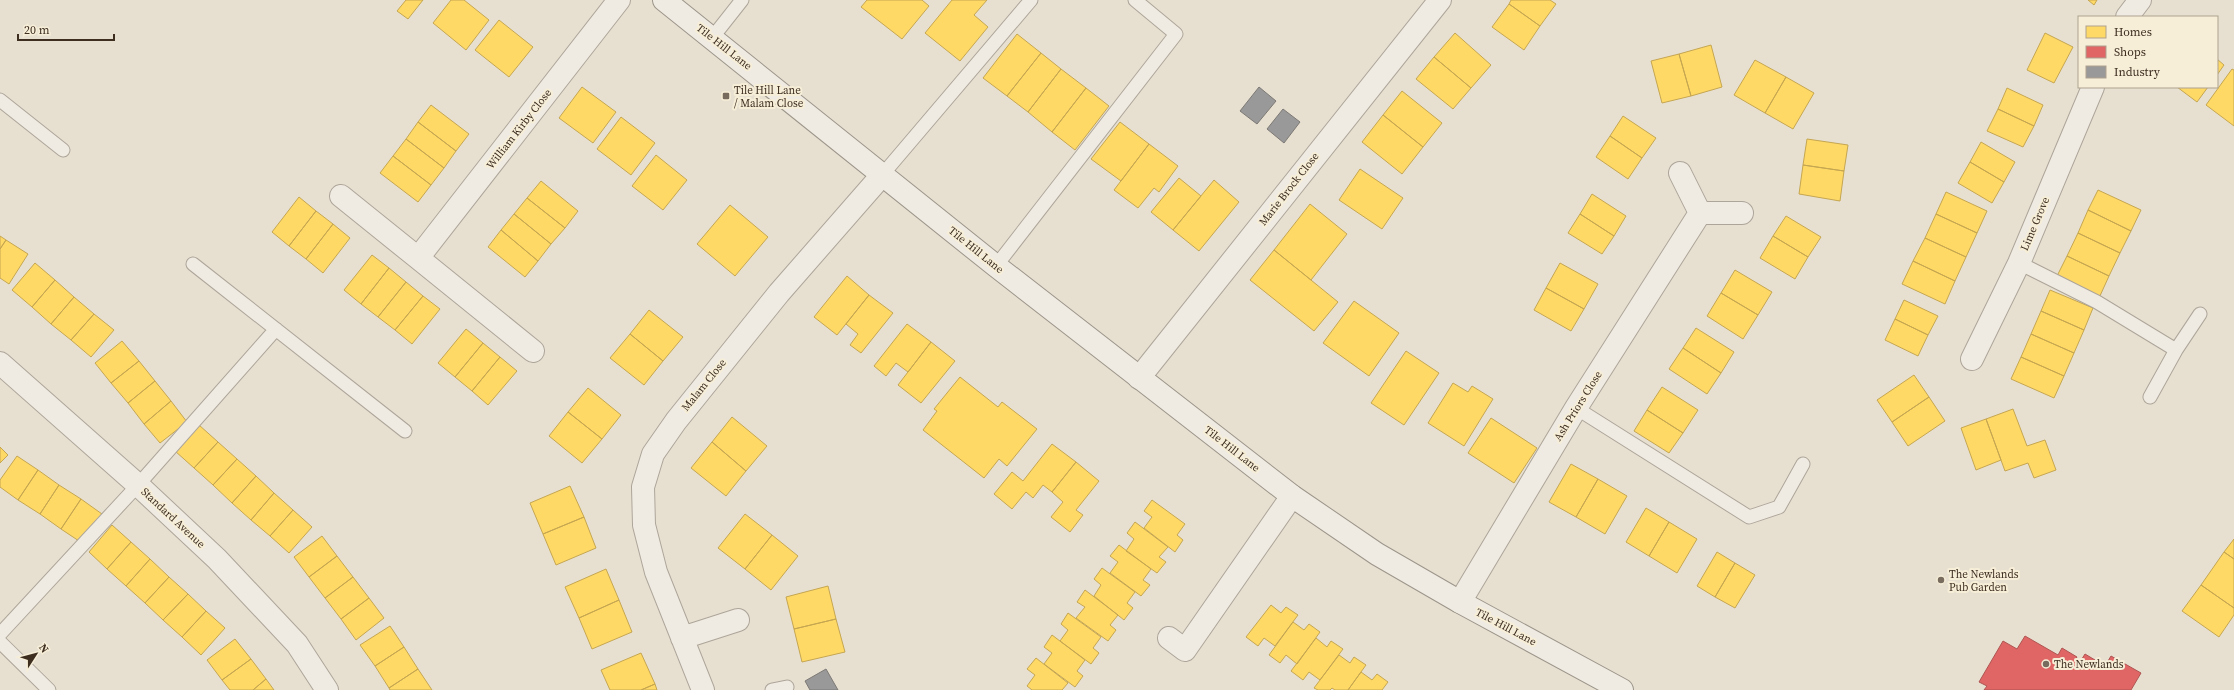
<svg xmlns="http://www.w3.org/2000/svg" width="2234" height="690" viewBox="0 0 2234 690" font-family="'Source Serif 4',serif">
	<rect width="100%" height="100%" fill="#e7e0d1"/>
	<path fill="#ffd966" stroke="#c5a651" d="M 406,0 L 423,0 L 408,19 L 397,11 Z
		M 451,0 L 464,0 L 489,20 L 466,50 L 433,23 Z
		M 867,0 L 922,0 L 929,6 L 902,39 L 861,7 Z
		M 952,0 L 987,0 L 974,15 L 988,27 L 960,61 L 925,33 Z
		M 1511,0 L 1550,0 L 1556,4 L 1540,26 L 1509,4 Z
		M 2088,0 L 2097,0 L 2094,5 Z
		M 1509,4 L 1540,26 L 1524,50 L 1492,27 Z
		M 499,20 L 533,47 L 509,77 L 475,50 Z
		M 1455,33 L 1491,65 L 1471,88 L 1434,57 Z
		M 2045,33 L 2073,47 L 2054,83 L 2027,70 Z
		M 1017,34 L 1041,53 L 1007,96 L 983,78 Z
		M 1711,45 L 1722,87 L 1691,96 L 1679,54 Z
		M 1041,53 L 1061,69 L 1028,112 L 1007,96 Z
		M 1679,54 L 1691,96 L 1662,103 L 1651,61 Z
		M 1434,57 L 1471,88 L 1453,109 L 1416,79 Z
		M 2217,59 L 2224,65 L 2217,75 Z
		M 1755,60 L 1786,77 L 1765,113 L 1734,95 Z
		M 1061,69 L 1086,88 L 1052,132 L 1028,112 Z
		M 2232,69 L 2234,70 L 2234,126 L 2206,105 Z
		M 1786,77 L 1814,93 L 1793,129 L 1765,113 Z
		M 582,87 L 616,112 L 593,143 L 559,118 Z
		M 2177,87 L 2208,87 L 2197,102 Z
		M 1086,88 L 1109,106 L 1075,150 L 1052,132 Z
		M 2007,88 L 2043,105 L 2034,126 L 1998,109 Z
		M 1402,91 L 1442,123 L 1423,147 L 1383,115 Z
		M 431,105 L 469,134 L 456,151 L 418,122 Z
		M 1998,109 L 2034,126 L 2023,147 L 1987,131 Z
		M 1383,115 L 1423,147 L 1402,174 L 1362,142 Z
		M 1623,116 L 1656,138 L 1642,158 L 1610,136 Z
		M 621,117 L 655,143 L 631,175 L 597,149 Z
		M 418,122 L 456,151 L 444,168 L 406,139 Z
		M 1120,122 L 1149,144 L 1121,181 L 1091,159 Z
		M 1610,136 L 1642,158 L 1628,179 L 1596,157 Z
		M 406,139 L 444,168 L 431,185 L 393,156 Z
		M 1807,139 L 1848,145 L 1844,171 L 1803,165 Z
		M 1981,142 L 2015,162 L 2004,182 L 1970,162 Z
		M 1149,144 L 1178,166 L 1159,192 L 1154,188 L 1138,208 L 1114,190 Z
		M 656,155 L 687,180 L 663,210 L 632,186 Z
		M 393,156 L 431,185 L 418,202 L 380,173 Z
		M 1970,162 L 2004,182 L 1992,203 L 1958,183 Z
		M 1803,165 L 1844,171 L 1840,201 L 1799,194 Z
		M 1360,169 L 1403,198 L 1382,229 L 1339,200 Z
		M 1179,178 L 1201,196 L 1173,230 L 1151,212 Z
		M 1214,180 L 1239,202 L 1199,251 L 1173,230 Z
		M 541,181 L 578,211 L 565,228 L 527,198 Z
		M 2098,190 L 2141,210 L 2131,231 L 2088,210 Z
		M 1946,192 L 1987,211 L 1977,233 L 1936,214 Z
		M 1592,194 L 1626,216 L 1614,236 L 1580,214 Z
		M 299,197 L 316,211 L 289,246 L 272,232 Z
		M 527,198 L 565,228 L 551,244 L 514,214 Z
		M 1310,204 L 1347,234 L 1311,280 L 1274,250 Z
		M 730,205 L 768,237 L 735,276 L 697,244 Z
		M 2088,210 L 2131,231 L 2120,253 L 2078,233 Z
		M 316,211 L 333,224 L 306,259 L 289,246 Z
		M 514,214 L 551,244 L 538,261 L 501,230 Z
		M 1580,214 L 1614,236 L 1602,254 L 1568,233 Z
		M 1936,214 L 1977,233 L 1966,257 L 1925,238 Z
		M 1786,216 L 1821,237 L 1808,257 L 1773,236 Z
		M 333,224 L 350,238 L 323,273 L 306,259 Z
		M 501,230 L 538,261 L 525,277 L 488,247 Z
		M 2078,233 L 2120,253 L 2109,276 L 2067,256 Z
		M 0,236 L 6,240 L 0,249 Z
		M 1773,236 L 1808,257 L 1795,279 L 1760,258 Z
		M 1925,238 L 1966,257 L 1955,281 L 1913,261 Z
		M 6,240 L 28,254 L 9,284 L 0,278 L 0,249 Z
		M 1274,250 L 1338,302 L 1314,331 L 1250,280 Z
		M 372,255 L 389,268 L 361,304 L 344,290 Z
		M 2067,256 L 2109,276 L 2099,298 L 2056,278 Z
		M 1913,261 L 1955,281 L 1945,304 L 1902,284 Z
		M 35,263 L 55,280 L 32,307 L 12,290 Z
		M 1560,263 L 1598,284 L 1584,309 L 1546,288 Z
		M 389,268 L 406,282 L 378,317 L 361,304 Z
		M 1735,270 L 1772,292 L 1758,315 L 1721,293 Z
		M 847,276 L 869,295 L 837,335 L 814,317 Z
		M 55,280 L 74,297 L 51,324 L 32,307 Z
		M 406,282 L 423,296 L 395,330 L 378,317 Z
		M 1546,288 L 1584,309 L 1571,331 L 1534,310 Z
		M 2050,290 L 2093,308 L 2084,330 L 2041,311 Z
		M 1721,293 L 1758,315 L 1743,339 L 1707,316 Z
		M 869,295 L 893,313 L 861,353 L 850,345 L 858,334 L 846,324 Z
		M 423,296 L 440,309 L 412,344 L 395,330 Z
		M 74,297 L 94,314 L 71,340 L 51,324 Z
		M 1904,300 L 1938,316 L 1928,335 L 1895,319 Z
		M 1354,301 L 1399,333 L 1369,376 L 1323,343 Z
		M 649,310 L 683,337 L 663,361 L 630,334 Z
		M 2041,311 L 2084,330 L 2074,353 L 2031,334 Z
		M 94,314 L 114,330 L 91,357 L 71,340 Z
		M 1895,319 L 1928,335 L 1918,356 L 1885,340 Z
		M 907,324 L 931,342 L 908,372 L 896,363 L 886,376 L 874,366 Z
		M 1696,328 L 1734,352 L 1721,373 L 1683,348 Z
		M 466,329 L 483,343 L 455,377 L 438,363 Z
		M 630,334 L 663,361 L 644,385 L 610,358 Z
		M 2031,334 L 2074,353 L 2064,376 L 2021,357 Z
		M 122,341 L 139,361 L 111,383 L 95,363 Z
		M 931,342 L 955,361 L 921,403 L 898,385 Z
		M 483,343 L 500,357 L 472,391 L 455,377 Z
		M 1683,348 L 1721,373 L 1707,394 L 1669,369 Z
		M 1406,351 L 1439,373 L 1404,425 L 1371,403 Z
		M 500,357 L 517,371 L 488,405 L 472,391 Z
		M 2021,357 L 2064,376 L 2054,398 L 2011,379 Z
		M 139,361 L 155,381 L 128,403 L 111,383 Z
		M 1914,375 L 1929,397 L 1892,422 L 1877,400 Z
		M 960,377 L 998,407 L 1002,402 L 1037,429 L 1007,466 L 999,459 L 984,478 L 923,430 L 937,411 L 934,409 Z
		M 155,381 L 171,401 L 144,424 L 128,403 Z
		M 1453,383 L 1468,392 L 1472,386 L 1493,399 L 1464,446 L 1428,423 Z
		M 1662,387 L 1698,410 L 1683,433 L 1647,410 Z
		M 588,388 L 621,415 L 602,439 L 568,412 Z
		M 1929,397 L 1945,421 L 1908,446 L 1892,422 Z
		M 171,401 L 187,422 L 160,443 L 144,424 Z
		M 2013,409 L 2027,446 L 2045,440 L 2056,470 L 2034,478 L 2028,463 L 2005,471 L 1986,419 Z
		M 1647,410 L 1683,433 L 1669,453 L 1634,431 Z
		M 568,412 L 602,439 L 582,463 L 549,436 Z
		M 732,417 L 767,446 L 746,471 L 712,442 Z
		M 1491,418 L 1537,448 L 1514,483 L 1468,453 Z
		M 1986,419 L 2001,460 L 1976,470 L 1961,428 Z
		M 199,425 L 218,442 L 194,468 L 175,451 Z
		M 218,442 L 237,459 L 213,485 L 194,468 Z
		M 712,442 L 746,471 L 726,496 L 691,468 Z
		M 1052,444 L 1076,462 L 1052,492 L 1043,485 L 1033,498 L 1026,492 L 1012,509 L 994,494 L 1012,472 L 1023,481 Z
		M 0,447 L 8,455 L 0,463 Z
		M 17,456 L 38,470 L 18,500 L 0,487 L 0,480 Z
		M 237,459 L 256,476 L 232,503 L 213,485 Z
		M 1076,462 L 1099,481 L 1076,510 L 1083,515 L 1070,532 L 1051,517 L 1063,502 L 1052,492 Z
		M 1571,464 L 1598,479 L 1576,517 L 1549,502 Z
		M 38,470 L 59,485 L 40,514 L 18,500 Z
		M 256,476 L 274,493 L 251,520 L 232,503 Z
		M 1598,479 L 1627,496 L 1605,534 L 1576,517 Z
		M 59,485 L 81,499 L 61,529 L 40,514 Z
		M 570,486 L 584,517 L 543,534 L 530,503 Z
		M 274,493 L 293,510 L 270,536 L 251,520 Z
		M 81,499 L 102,514 L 82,543 L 61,529 Z
		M 1152,500 L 1185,524 L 1177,535 L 1183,540 L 1175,552 L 1144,528 L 1152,517 L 1144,511 Z
		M 1646,508 L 1669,522 L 1649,556 L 1626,542 Z
		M 293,510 L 312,527 L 289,553 L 270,536 Z
		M 745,514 L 772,535 L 745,569 L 718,548 Z
		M 584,517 L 596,548 L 556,565 L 543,534 Z
		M 1135,522 L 1168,547 L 1159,557 L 1166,562 L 1157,573 L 1126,551 L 1134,539 L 1127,533 Z
		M 1669,522 L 1697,539 L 1677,573 L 1649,556 Z
		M 112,525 L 131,542 L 107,569 L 89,552 Z
		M 772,535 L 798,556 L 771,590 L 745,569 Z
		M 322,536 L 337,556 L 309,577 L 294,557 Z
		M 2234,539 L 2234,559 L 2224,552 Z
		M 131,542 L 150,559 L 126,586 L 107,569 Z
		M 1119,545 L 1151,569 L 1143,580 L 1150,585 L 1141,596 L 1110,573 L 1118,562 L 1110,556 Z
		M 1717,552 L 1735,563 L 1715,597 L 1697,586 Z
		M 2224,552 L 2234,559 L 2234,608 L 2201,585 Z
		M 337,556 L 353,577 L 325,598 L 309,577 Z
		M 150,559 L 169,577 L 145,603 L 126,586 Z
		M 1735,563 L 1755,575 L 1735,608 L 1715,597 Z
		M 1102,568 L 1135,592 L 1127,603 L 1133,608 L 1124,620 L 1094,596 L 1101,585 L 1094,579 Z
		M 606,569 L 619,600 L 579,618 L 565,587 Z
		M 169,577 L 188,594 L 163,620 L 145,603 Z
		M 353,577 L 369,598 L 341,619 L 325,598 Z
		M 2201,585 L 2234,608 L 2234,615 L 2219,637 L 2182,611 Z
		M 828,586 L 836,619 L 794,629 L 786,597 Z
		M 1085,590 L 1118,615 L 1110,625 L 1116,630 L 1108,641 L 1076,618 L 1085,607 L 1077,602 Z
		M 188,594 L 206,611 L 182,637 L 163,620 Z
		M 369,598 L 384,618 L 356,640 L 341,619 Z
		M 619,600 L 632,632 L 592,649 L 579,618 Z
		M 1271,605 L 1281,613 L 1286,607 L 1298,615 L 1275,646 L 1264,638 L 1258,646 L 1246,637 Z
		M 206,611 L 225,628 L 201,655 L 182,637 Z
		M 1068,613 L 1101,637 L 1093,648 L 1099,653 L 1091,664 L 1060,641 L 1068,630 L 1061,624 Z
		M 836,619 L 845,652 L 802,662 L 794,629 Z
		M 1293,622 L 1304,630 L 1309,624 L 1320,632 L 1297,664 L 1286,655 L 1280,663 L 1269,655 Z
		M 390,626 L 404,647 L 375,666 L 360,645 Z
		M 1052,635 L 1085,660 L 1077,671 L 1083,676 L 1075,687 L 1044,664 L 1052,653 L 1044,647 Z
		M 1316,638 L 1327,647 L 1331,641 L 1343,649 L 1320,680 L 1309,672 L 1303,680 L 1291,671 Z
		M 235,639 L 251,659 L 222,680 L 207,660 Z
		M 404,647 L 418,669 L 389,688 L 375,666 Z
		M 641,653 L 655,684 L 641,690 L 610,690 L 601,670 Z
		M 1339,655 L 1350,663 L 1354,657 L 1366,665 L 1348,690 L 1335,690 L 1332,688 L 1330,690 L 1318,690 L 1314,688 Z
		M 1036,658 L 1068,683 L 1062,690 L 1032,690 L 1027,686 L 1035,675 L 1027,669 Z
		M 251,659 L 266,679 L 253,690 L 230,690 L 222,680 Z
		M 418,669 L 432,690 L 390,690 L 389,688 Z
		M 1361,672 L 1372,680 L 1377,674 L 1388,682 L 1382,690 L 1348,690 Z
		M 266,679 L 274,690 L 253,690 Z
		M 655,684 L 657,690 L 641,690 Z"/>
	<path fill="#e06666" stroke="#af5551" d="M 2025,636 L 2058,655 L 2062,648 L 2077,657 L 2075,660 L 2080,662 L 2085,654 L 2105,666 L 2111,656 L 2141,673 L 2131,690 L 1984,690 L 1987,686 L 1979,682 L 2003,641 L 2017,649 Z"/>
	<path fill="#999" stroke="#7d7975" d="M 1259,87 L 1276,101 L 1257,124 L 1240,111 Z
		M 1283,109 L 1300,122 L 1284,143 L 1267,129 Z
		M 826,669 L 838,690 L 810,690 L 805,681 Z"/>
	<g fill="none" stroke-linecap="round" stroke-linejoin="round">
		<g stroke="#ada599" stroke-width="15">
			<path id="lane" d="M 712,38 L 742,0
				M 0,100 L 63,150
				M 883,174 L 1031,0
				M 2019,263 L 2097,302 L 2176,350
				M 193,264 L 405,431
				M 996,266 L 1176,34 L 1135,0
				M 2150,397 L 2176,350 L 2200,314
				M 1576,408 L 1749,517 L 1779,507 L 1803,464
				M 0,634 L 138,485 L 276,329
				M 0,642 L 49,690
				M 772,690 L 787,687"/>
		</g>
		<g stroke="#ada599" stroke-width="24">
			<path id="street" d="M 2127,17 L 2140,0
				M 1680,173 L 1700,213 L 1742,213
				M 341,196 L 418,258
				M 533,351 L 418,258 L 619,0
				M 1972,359 L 2019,263 L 2093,87
				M 0,363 L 138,485 L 217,559 L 297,644 L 327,690
				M 1139,378 L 1440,0
				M 1460,602 L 1576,408 L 1700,213
				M 682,638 L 738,620
				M 1169,638 L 1185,650 L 1292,496
				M 703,690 L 656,572 L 644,525 L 643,487 L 653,454 L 676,421 L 779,293 L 883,174"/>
		</g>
		<g stroke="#9c958a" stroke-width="24">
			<path id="secondary" d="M 664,0 L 996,266 L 1292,496 L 1377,554 L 1460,602 L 1622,690"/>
		</g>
		<use href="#lane" stroke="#efebe3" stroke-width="13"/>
		<use href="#street" stroke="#efebe3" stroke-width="22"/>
		<use href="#secondary" stroke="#efebe3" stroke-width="22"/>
	</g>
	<g fill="#786c5e" stroke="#f7eed8" stroke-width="1.5">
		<rect x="722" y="92" width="8" height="8" rx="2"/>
		<circle cx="1941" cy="580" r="4"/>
		<circle cx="2046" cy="664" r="4"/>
	</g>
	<g text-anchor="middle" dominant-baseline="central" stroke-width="4" stroke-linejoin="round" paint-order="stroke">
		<g font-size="11" fill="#3d2e20" stroke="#f7eed8">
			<text transform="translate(724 47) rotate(38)">Tile Hill Lane</text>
			<text transform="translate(519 129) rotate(-52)">William Kirby Close</text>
			<text transform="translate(1289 189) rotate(-52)">Marie Brock Close</text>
			<text transform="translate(2035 224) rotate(-67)">Lime Grove</text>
			<text transform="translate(976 250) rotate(39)">Tile Hill Lane</text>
			<text transform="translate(704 385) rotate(-51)">Malam Close</text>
			<text transform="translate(1578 406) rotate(-58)">Ash Priors Close</text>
			<text transform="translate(1232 449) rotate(38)">Tile Hill Lane</text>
			<text transform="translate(173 518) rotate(43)">Standard Avenue</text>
			<text transform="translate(1506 627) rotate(28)">Tile Hill Lane</text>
		</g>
		<g font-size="11" fill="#3d2e20" stroke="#f7eed8" text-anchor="start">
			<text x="734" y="90">Tile Hill Lane<tspan x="734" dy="13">/ Malam Close</tspan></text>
			<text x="1949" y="574">The Newlands<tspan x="1949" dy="13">Pub Garden</tspan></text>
			<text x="2054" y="664">The Newlands</text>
		</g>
	</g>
	<rect x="2078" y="16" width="140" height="72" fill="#f7eed8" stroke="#ada18e"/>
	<rect x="2086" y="26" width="20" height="12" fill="#ffd966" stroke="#ada18e"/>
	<text x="2114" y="36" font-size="12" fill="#3d2e20">Homes</text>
	<rect x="2086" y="46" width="20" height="12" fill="#e06666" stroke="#ada18e"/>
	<text x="2114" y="56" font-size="12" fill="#3d2e20">Shops</text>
	<rect x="2086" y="66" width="20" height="12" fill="#999999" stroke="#ada18e"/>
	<text x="2114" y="76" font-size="12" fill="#3d2e20">Industry</text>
	<g transform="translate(36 654) rotate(54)" stroke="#f7eed8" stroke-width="3" paint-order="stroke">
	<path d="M0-3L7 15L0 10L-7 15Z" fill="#3d2e20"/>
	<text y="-6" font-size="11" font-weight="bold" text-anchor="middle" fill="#3d2e20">N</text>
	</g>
	<path d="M18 34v6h96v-6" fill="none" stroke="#3d2e20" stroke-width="2"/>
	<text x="24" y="34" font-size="12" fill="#3d2e20" stroke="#f7eed8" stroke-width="3" paint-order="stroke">20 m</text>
</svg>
